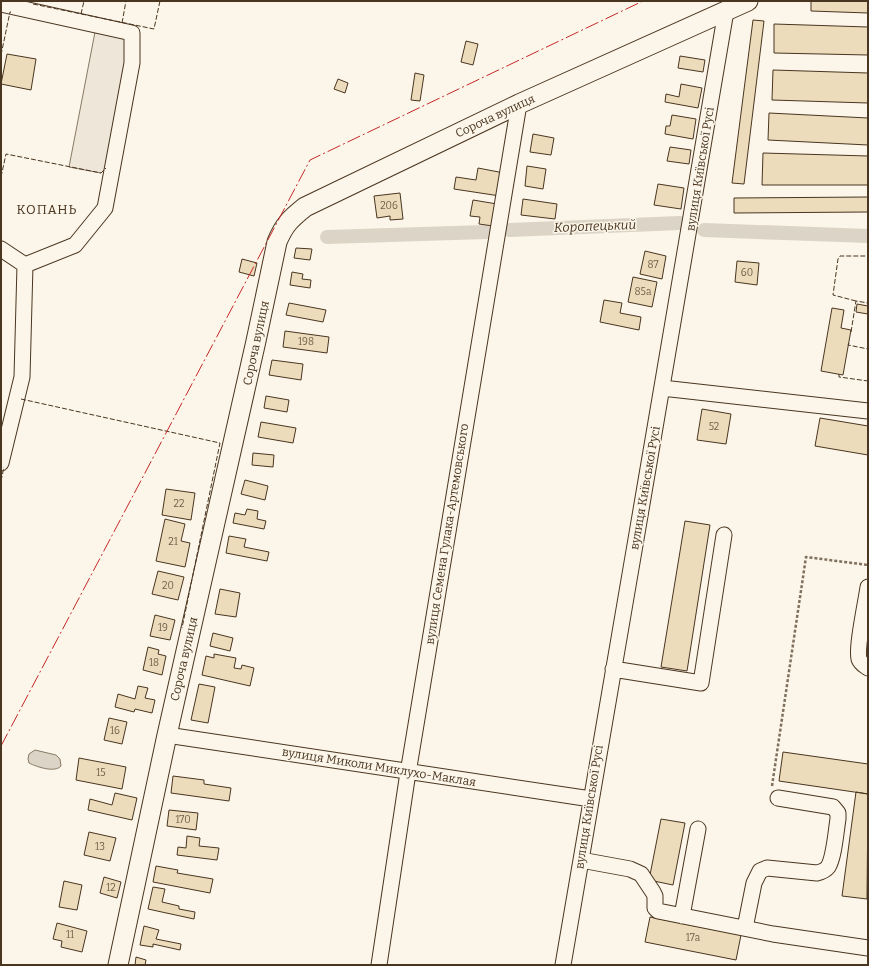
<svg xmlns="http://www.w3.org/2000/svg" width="869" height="966" viewBox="0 0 869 966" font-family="Bitter,serif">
	<rect width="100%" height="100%" fill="#fbf6e9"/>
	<path fill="#ede6d9" stroke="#887966" d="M 95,32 L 125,39 L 125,65 L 106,168 L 101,173 L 69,167 Z"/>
	<path fill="#dcd4c6" stroke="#887966" d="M 35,750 L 56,755 L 60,759 L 61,766 C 55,773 37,767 29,763 L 28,759 L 29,754 Z"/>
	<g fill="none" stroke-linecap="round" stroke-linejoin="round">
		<path stroke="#dcd4c6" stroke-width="14" d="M 510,230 L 680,223
			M 704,230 L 868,236
			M 327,237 L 486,232"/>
	</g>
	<path fill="#ecdcbc" stroke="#4a3520" d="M 811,1 L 868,1 L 868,13 L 811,11 Z
		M 753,20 L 764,21 L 744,184 L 732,183 Z
		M 774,24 L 868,27 L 868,55 L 774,53 Z
		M 466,41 L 478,44 L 473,65 L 461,62 Z
		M 7,54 L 36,59 L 31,90 L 1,84 Z
		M 680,56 L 705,60 L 703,72 L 678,68 Z
		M 773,70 L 868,73 L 868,103 L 772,100 Z
		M 415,73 L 424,75 L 420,101 L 411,100 Z
		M 338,79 L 348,83 L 345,93 L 334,89 Z
		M 681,84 L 702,88 L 698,108 L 665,102 L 666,94 L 679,97 Z
		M 769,113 L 868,118 L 868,145 L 768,140 Z
		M 672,115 L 696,119 L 693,139 L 665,134 L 666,126 L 670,126 Z
		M 533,134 L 554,138 L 551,155 L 530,152 Z
		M 670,147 L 691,150 L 689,164 L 667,161 Z
		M 763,153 L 868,156 L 868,185 L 762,185 Z
		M 527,166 L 546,169 L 543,189 L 525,186 Z
		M 478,168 L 504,173 L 500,196 L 454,189 L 456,177 L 476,180 Z
		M 658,184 L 684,188 L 681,209 L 654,205 Z
		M 400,193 L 403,219 L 390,220 L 390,216 L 377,218 L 374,196 Z
		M 868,197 L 868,212 L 734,213 L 734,198 Z
		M 523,199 L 557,204 L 555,219 L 521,215 Z
		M 473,200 L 497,204 L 493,226 L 479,224 L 480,217 L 470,216 Z
		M 296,248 L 312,249 L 310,260 L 294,258 Z
		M 645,251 L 666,256 L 662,279 L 640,274 Z
		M 242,259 L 257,263 L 254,276 L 239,272 Z
		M 737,261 L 759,263 L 757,285 L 735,282 Z
		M 292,272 L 303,274 L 302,279 L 311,280 L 310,288 L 290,285 Z
		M 633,277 L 657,282 L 652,307 L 628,302 Z
		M 604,300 L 622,303 L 620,313 L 641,317 L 639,330 L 600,322 Z
		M 289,303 L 326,310 L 323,322 L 286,315 Z
		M 857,304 L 868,306 L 868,314 L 856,312 Z
		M 832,308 L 844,310 L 841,328 L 851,330 L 843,375 L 821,371 Z
		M 285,331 L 329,337 L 327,353 L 283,347 Z
		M 272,360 L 303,364 L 301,380 L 269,375 Z
		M 266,396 L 289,400 L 287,412 L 264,408 Z
		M 702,409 L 731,414 L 726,444 L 697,440 Z
		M 820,418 L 868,426 L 868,455 L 815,446 Z
		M 261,422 L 296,428 L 293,443 L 258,437 Z
		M 253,453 L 274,455 L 273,467 L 252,465 Z
		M 245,480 L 268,486 L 265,500 L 241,494 Z
		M 166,489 L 195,493 L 191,520 L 162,515 Z
		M 247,509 L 258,511 L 257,519 L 266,521 L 264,529 L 233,523 L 235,513 L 245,515 Z
		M 165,519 L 185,524 L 181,541 L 190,543 L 185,567 L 156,561 Z
		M 685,521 L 710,525 L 687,671 L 661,667 Z
		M 229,536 L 246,539 L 244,547 L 269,552 L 267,561 L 226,553 Z
		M 158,571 L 184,577 L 178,600 L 152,594 Z
		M 220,589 L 240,593 L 236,617 L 215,614 Z
		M 155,615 L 175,620 L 170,640 L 150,636 Z
		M 213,633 L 233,638 L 230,651 L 210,646 Z
		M 148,647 L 159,650 L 158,654 L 166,656 L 162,675 L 143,670 Z
		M 214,654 L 236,658 L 234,668 L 241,669 L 242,665 L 254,668 L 250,686 L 202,675 L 206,656 L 214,658 Z
		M 199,684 L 215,687 L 208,723 L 191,720 Z
		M 138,686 L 148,688 L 145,698 L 155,700 L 152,713 L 135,709 L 134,712 L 115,707 L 118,694 L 135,699 Z
		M 109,718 L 127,722 L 122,744 L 104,740 Z
		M 783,752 L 868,764 L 868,794 L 779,781 Z
		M 79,758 L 126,767 L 122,789 L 76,780 Z
		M 173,776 L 204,780 L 204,784 L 231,788 L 229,801 L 171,793 Z
		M 856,792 L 868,794 L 867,899 L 842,896 Z
		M 115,793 L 137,798 L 132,820 L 88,810 L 90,799 L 112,805 Z
		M 169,810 L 198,813 L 196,830 L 167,826 Z
		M 661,819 L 685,823 L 673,885 L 649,880 Z
		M 89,832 L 116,838 L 110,861 L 84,855 Z
		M 187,836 L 200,838 L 199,846 L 219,848 L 217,860 L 177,855 L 178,847 L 186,848 Z
		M 156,866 L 178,870 L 177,873 L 213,879 L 210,893 L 153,882 Z
		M 104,877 L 121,882 L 117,898 L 100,893 Z
		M 64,881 L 82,885 L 77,910 L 59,907 Z
		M 153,887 L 165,889 L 162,902 L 179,906 L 179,909 L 195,912 L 194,919 L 148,909 Z
		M 650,917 L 741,935 L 736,960 L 645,942 Z
		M 57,923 L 87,931 L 82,952 L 61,947 L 62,941 L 53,939 Z
		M 144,926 L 159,930 L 156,939 L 181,944 L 180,950 L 153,944 L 153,947 L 140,945 Z
		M 136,957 L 146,960 L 145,965 L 135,965 Z"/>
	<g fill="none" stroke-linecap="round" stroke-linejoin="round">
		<g stroke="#4a3520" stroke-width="17">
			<path id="minor" d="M 1,4 L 132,33 L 132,63 L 105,208 L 75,245 L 25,265 L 22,377 L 1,463
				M 1,249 L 25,265
				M 662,388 L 868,411
				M 868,587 C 866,602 856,647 859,659 C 861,664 864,665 868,668
				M 613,669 L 701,683 L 724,535
				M 167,735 L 591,799
				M 581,860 L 630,869 L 641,874 L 653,892 L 655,896 L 655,908 L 658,911 L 773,934 L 868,948
				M 682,916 L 698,829
				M 745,928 L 754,883 L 760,871 L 767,868 L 817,873 C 821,872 825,871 828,867 C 834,858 836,831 838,819 L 838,813 L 833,807 L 778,798
				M 379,965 L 407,779 L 519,104
				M 563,965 C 616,647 674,329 726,11"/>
		</g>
		<g stroke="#4a3520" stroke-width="21">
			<path id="major" d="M 118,965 L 167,735 L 256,341 L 277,242 C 284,225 290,219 305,207 L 519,104 L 748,1"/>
		</g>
		<path stroke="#7f6f5c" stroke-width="2.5" stroke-dasharray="3 2" stroke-linecap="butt" d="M 772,786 L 806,557 L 868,565"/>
		<use href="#minor" stroke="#fbf6e9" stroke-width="15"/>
		<use href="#major" stroke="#fbf6e9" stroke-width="19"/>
		<path stroke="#4a3520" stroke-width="1" stroke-dasharray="5 2" stroke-linecap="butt" d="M 33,4 L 154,29 L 160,1
			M 81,14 L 84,1
			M 122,23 L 126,1
			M 1,55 L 10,12 L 11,12
			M 1,177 L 6,154 L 101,173 L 106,168
			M 856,301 L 833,295 L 838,259 L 840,256 L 868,256
			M 851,332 L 856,301 L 868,303
			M 849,343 L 848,345 L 868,349
			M 839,374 L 839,377 L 868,381
			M 21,399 L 220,443 L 182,628
			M 1,481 L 4,467"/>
		<path stroke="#c62828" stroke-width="1" stroke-dasharray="14 3 2 3" stroke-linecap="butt" d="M 1,746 L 310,160 L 643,1"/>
	</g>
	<g text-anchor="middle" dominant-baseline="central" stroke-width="3" stroke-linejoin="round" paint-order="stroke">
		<g font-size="10" fill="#725f47">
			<text x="389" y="206">206</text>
			<text x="653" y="265">87</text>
			<text x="747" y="273">60</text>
			<text x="643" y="292">85а</text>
			<text x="306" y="342">198</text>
			<text x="714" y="427">52</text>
			<text x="179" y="504">22</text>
			<text x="173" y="542">21</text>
			<text x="168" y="586">20</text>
			<text x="163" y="628">19</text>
			<text x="154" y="663">18</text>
			<text x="115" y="731">16</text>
			<text x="101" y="773">15</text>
			<text x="183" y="820">170</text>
			<text x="100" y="847">13</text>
			<text x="111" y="888">12</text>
			<text x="70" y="935">11</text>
			<text x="693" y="938">17а</text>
		</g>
		<g font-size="12" fill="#4a3520" stroke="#fbf6e9">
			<text transform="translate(495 116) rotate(-25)">Сороча вулиця</text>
			<text transform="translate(700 169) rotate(-81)">вулиця Київської Русі</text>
			<text transform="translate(256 343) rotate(-78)">Сороча вулиця</text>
			<text transform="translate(645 488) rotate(-80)">вулиця Київської Русі</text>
			<text transform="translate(447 534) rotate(-81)">вулиця Семена Гулака-Артемовського</text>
			<text transform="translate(184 659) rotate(-77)">Сороча вулиця</text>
			<text transform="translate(379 767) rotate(9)">вулиця Миколи Миклухо-Маклая</text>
			<text transform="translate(589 807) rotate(-81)">вулиця Київської Русі</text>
		</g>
		<g font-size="13" letter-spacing="1" fill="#4a3520" stroke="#fbf6e9">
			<text x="47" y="209">КОПАНЬ</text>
		</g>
		<g font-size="13" font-style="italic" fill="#4a3520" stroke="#fbf6e9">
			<text transform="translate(595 226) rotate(-2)">Коропецький</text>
		</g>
	</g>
	<rect width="869" height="966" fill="none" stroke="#4a3520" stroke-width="4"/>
</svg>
